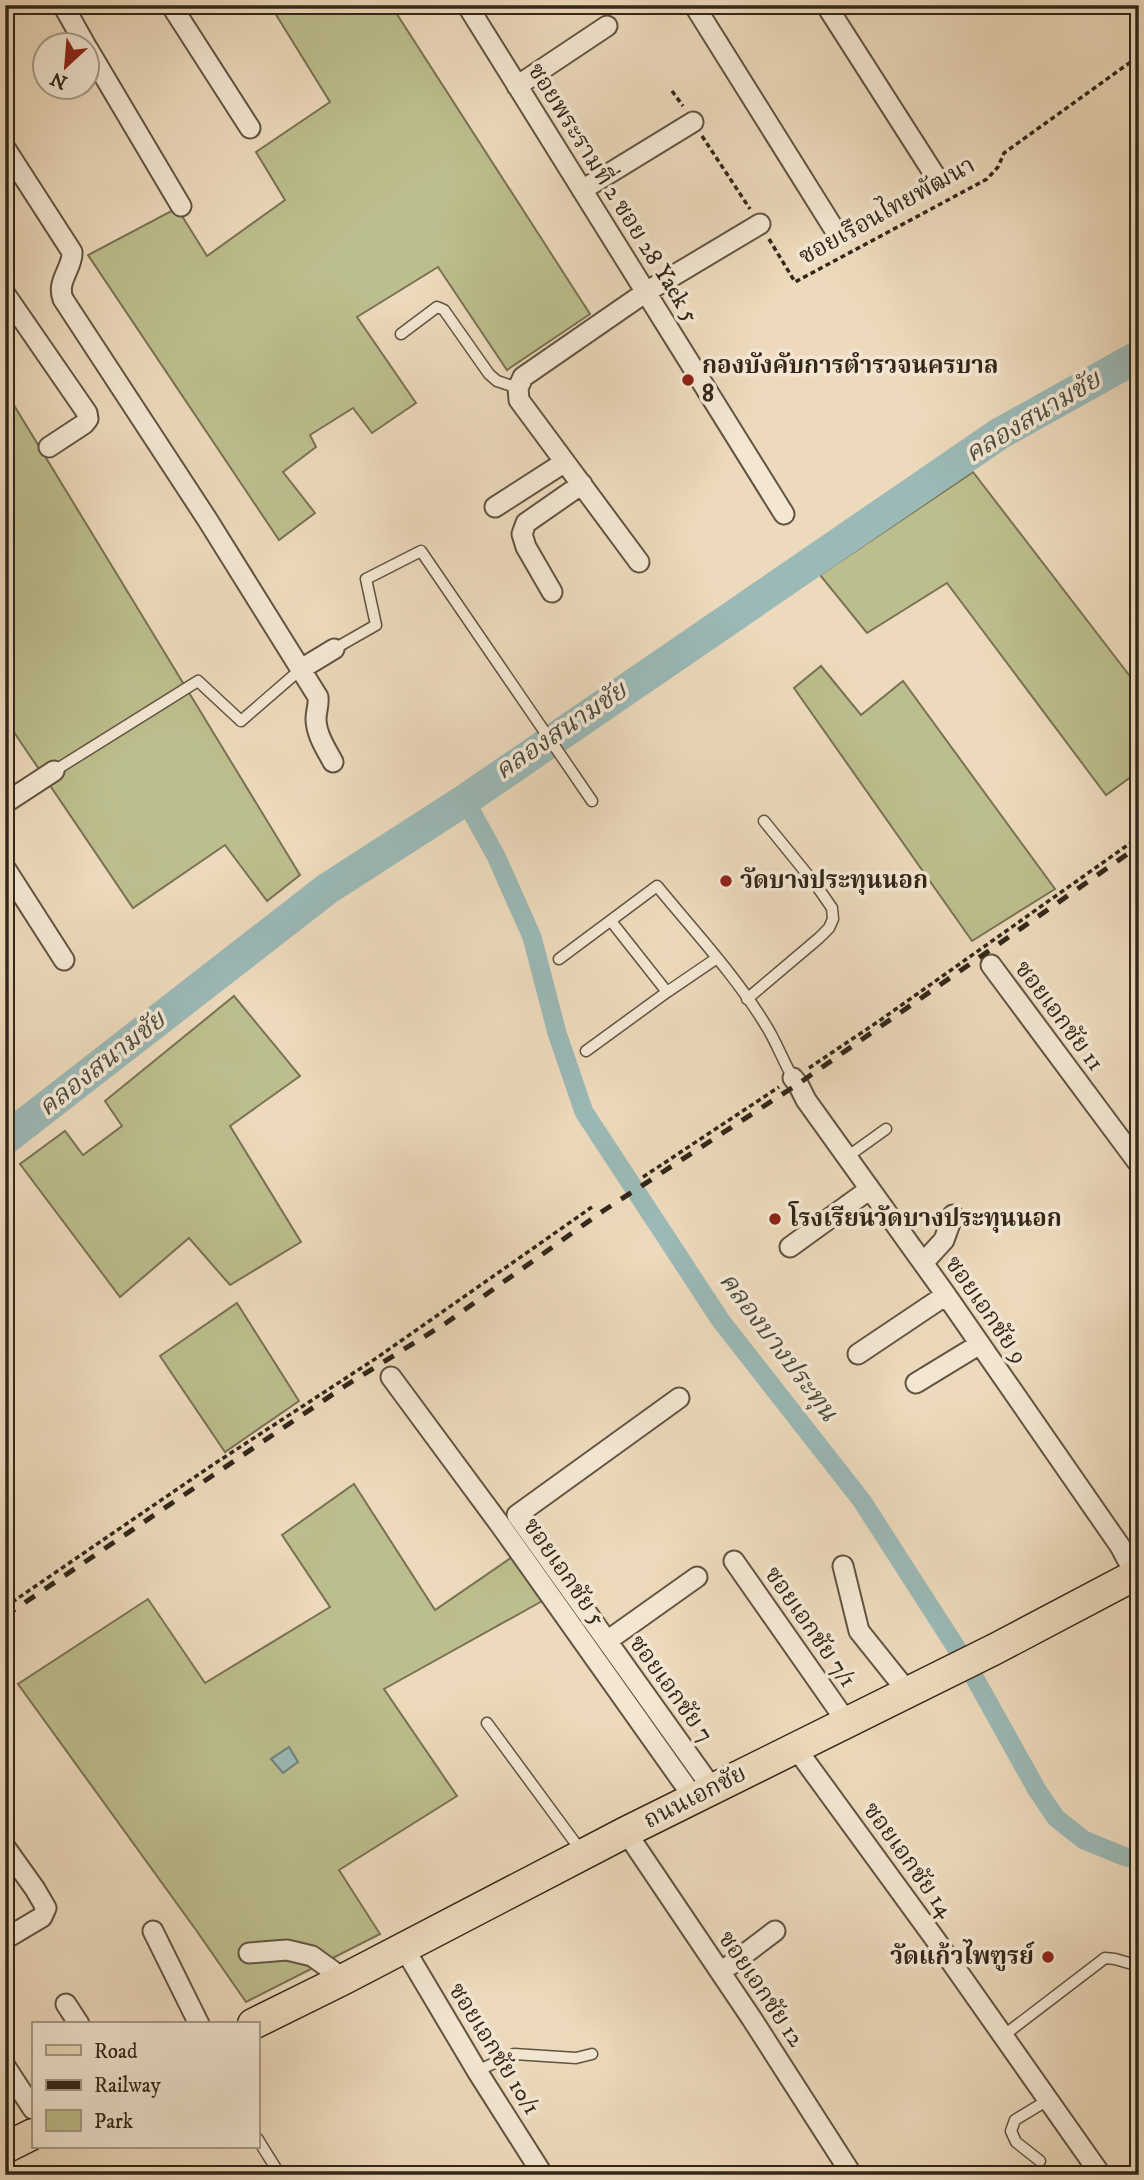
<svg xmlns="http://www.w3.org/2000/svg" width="1144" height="2180" viewBox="0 0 1144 2180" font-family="'IM FELL DW Pica','Noto Serif Thai',serif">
	<rect width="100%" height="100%" fill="#eddabc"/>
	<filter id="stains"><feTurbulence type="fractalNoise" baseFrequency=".00286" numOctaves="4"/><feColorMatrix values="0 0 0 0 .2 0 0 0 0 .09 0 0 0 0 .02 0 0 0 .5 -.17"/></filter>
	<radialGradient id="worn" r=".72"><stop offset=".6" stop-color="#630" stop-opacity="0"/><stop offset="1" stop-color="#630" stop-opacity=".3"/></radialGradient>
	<path fill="#bdbe8d" stroke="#787254" stroke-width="2" d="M 270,5 L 391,5 L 590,314 L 507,370 L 438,267 L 357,317 L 416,403 L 372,433 L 353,408 L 310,435 L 316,447 L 283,472 L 315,513 L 279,540 L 88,255 L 177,208 L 207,256 L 285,200 L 256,152 L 330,102 Z
		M 12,402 L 300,875 L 267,901 L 225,845 L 133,908 L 5,719 L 5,408 Z
		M 973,472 L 1139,688 L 1139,771 L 1106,795 L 947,583 L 867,633 L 820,575 Z
		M 821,666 L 861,715 L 903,681 L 1055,889 L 972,941 L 794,688 Z
		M 234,996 L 300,1076 L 230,1126 L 301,1242 L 230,1285 L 189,1238 L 120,1297 L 20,1164 L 65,1131 L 83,1155 L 122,1126 L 105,1101 Z
		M 237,1303 L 299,1401 L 225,1452 L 160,1356 Z
		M 354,1484 L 435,1610 L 515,1555 L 544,1600 L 384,1689 L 457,1796 L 339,1870 L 380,1934 L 246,2002 L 196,1930 L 18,1684 L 148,1599 L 205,1683 L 330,1607 L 282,1535 Z"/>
	<path fill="#9bb9b7" stroke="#717f78" stroke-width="2" d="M 289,1747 L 298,1762 L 283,1773 L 271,1759 Z"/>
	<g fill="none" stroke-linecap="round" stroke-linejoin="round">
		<path stroke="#9bb9b7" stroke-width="19" d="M 465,800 L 496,856 L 532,937 L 557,1033 L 584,1112 L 721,1321 L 862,1501 L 968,1666 L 1037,1790 L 1056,1818 L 1084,1840 L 1123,1856 L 1139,1860"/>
		<path stroke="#9bb9b7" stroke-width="32" d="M 5,1139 L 327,889 L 465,800 L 999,434 L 1139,356"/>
		<g stroke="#615442" stroke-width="13">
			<path id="service" d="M 401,334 L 437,307 L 444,310 L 489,374 L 497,381 L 518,388
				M 334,649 L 376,625 L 366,579 L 421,551 L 592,801
				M 54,771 L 198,681 L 241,721 L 301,669
				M 611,921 L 667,992 L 717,958
				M 559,959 L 657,886 C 694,931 735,975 765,1024 C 776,1041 783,1061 793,1078
				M 747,999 L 819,938 L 829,928 L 833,919 L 832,908 L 816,885 L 764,821
				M 586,1051 L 667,992
				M 847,1157 L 886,1129
				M 487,1723 L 582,1852
				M 1003,2036 L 1105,1958 L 1115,1959 L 1139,1966
				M 477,2071 L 514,2054 L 576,2058 L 592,2054
				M 257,2138 L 280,2175
				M 1040,2161 L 1016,2142 L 1011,2131 L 1015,2120 L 1048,2100"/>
		</g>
		<g stroke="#615442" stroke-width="23">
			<path id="minor" d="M 63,5 L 86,46
				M 171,5 L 250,128
				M 467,5 L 784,514
				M 694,5 L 836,232
				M 826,5 L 936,177
				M 88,49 L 181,206
				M 517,86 L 607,26
				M 5,148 L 72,252 C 73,268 56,281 63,299 L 207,519 L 318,697 C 319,705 316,711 316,719 C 316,734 326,749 333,762
				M 582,190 L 693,122
				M 5,294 L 87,413 L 88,419 L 84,424 L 49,447
				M 495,507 L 565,462
				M 639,562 L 519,400 L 518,388 L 523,377 L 646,292 L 760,224
				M 552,592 L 526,547 L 522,534 L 526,523 L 582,484
				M 301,669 L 334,649
				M 5,803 L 54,771
				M 5,868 L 64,960
				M 991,965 L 1139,1164
				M 793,1078 L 798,1084 L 806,1100 L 946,1295 L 1120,1546 L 1135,1574
				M 790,1247 L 870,1189
				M 923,1263 L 944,1240 L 953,1215
				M 858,1354 L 946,1295
				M 391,1377 L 501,1526 L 694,1798
				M 916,1383 L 980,1344
				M 679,1398 L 517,1515 L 712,1788
				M 734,1561 L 846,1721
				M 843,1566 L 859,1631 L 907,1691
				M 607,1641 L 697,1577
				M 795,1747 L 935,1939 L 1101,2175
				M 626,1832 L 752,2019 L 852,2175
				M 5,1847 L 35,1889 L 46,1908 L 42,1917 L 5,1939
				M 153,1931 L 199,2024
				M 404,1948 L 477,2071 L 543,2175
				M 249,1953 L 287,1950 L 312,1956 L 344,1979
				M 721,1972 L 775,1931
				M 66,2004 L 79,2024
				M 5,2066 L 33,2109"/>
		</g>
		<g stroke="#32271a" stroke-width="33">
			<path id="primary" d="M 253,2024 L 344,1979 L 626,1832 L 995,1649 L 1139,1573
				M 5,2148 L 33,2134"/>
		</g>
		<path stroke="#32271a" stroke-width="3.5" stroke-dasharray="5 3.5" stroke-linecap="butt" d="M 672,91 L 683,106
			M 702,136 L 750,209
			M 769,239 L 795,282 L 987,179 L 998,167 L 1004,153 L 1139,56
			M 809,1068 L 879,1021 L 1139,837
			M 643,1177 L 779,1087
			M 5,1607 L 211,1466 L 375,1359 L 592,1207"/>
		<use href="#service" stroke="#f3e7d3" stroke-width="10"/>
		<use href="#minor" stroke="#f3e7d3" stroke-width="19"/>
		<use href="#primary" stroke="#eddabc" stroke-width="30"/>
		<path stroke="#32271a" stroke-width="5" stroke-dasharray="12 12" stroke-linecap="butt" d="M 5,1616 L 345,1386 L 446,1323 L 603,1211 L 798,1084 L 1139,846"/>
	</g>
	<g fill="#8f2418" stroke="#f3e7d3" stroke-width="2.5">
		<circle cx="688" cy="380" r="7"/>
		<circle cx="726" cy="881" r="7"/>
		<circle cx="775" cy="1219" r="7"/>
		<circle cx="1048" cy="1957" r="7"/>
	</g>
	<g text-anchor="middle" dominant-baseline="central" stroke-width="7" stroke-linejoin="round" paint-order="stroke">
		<g font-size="24" fill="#32271a" stroke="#f3e7d3">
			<text transform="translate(613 193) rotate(58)">ซอยพระรามที่ 2 ซอย 28 Yaek 5</text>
			<text transform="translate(887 211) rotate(-29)">ซอยเรือนไทยพัฒนา</text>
			<text transform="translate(1059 1016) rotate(53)">ซอยเอกชัย 11</text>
			<text transform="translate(986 1310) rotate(55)">ซอยเอกชัย 9</text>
			<text transform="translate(564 1572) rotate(55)">ซอยเอกชัย 5</text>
			<text transform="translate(810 1627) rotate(55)">ซอยเอกชัย 7/1</text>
			<text transform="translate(671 1689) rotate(54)">ซอยเอกชัย 7</text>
			<text transform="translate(695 1797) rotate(-27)">ถนนเอกชัย</text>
			<text transform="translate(908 1860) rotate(54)">ซอยเอกชัย 14</text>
			<text transform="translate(761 1989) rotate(56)">ซอยเอกชัย 12</text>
			<text transform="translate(494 2049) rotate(58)">ซอยเอกชัย 10/1</text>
		</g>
		<g font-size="24" font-weight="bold" fill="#32271a" stroke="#f3e7d3" text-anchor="start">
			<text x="702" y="366">กองบังคับการตำรวจนครบาล<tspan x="702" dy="28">8</tspan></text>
			<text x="740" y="881">วัดบางประทุนนอก</text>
			<text x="789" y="1219">โรงเรียนวัดบางประทุนนอก</text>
			<text x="1034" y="1957" text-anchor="end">วัดแก้วไพฑูรย์</text>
		</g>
		<g font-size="26" font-style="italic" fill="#4c4c41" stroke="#f3e7d3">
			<text transform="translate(1033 417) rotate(-31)">คลองสนามชัย</text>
			<text transform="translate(561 731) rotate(-34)">คลองสนามชัย</text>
			<text transform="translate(102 1064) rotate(-38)">คลองสนามชัย</text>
			<text transform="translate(778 1347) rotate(53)">คลองบางประทุน</text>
		</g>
	</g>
	<rect width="1144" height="2180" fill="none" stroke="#eddabc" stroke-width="28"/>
	<rect x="7" y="7" width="1130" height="2166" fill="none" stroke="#32271a" stroke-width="3.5"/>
	<rect x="14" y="14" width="1116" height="2152" fill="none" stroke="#32271a" stroke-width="2"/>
	<rect x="32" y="2022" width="228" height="126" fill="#f3e7d3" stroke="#a69a89" stroke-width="2"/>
	<rect x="46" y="2045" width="35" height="10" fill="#eddabc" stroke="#a69a89" stroke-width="2"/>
	<text x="94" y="2058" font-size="21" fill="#32271a">Road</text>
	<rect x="46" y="2080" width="35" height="10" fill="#32271a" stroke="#a69a89" stroke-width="2"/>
	<text x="94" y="2092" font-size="21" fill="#32271a">Railway</text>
	<rect x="46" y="2110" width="35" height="21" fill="#bdbe8d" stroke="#a69a89" stroke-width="2"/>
	<text x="94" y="2128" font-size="21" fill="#32271a">Park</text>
	<g transform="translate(66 66) rotate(206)"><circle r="33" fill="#f3e7d3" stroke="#a69a89" stroke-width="2"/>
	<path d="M0-5L12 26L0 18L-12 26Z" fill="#8f2418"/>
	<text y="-10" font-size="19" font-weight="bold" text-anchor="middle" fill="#32271a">N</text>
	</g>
	<rect width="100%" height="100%" filter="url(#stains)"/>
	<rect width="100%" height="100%" fill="url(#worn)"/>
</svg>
